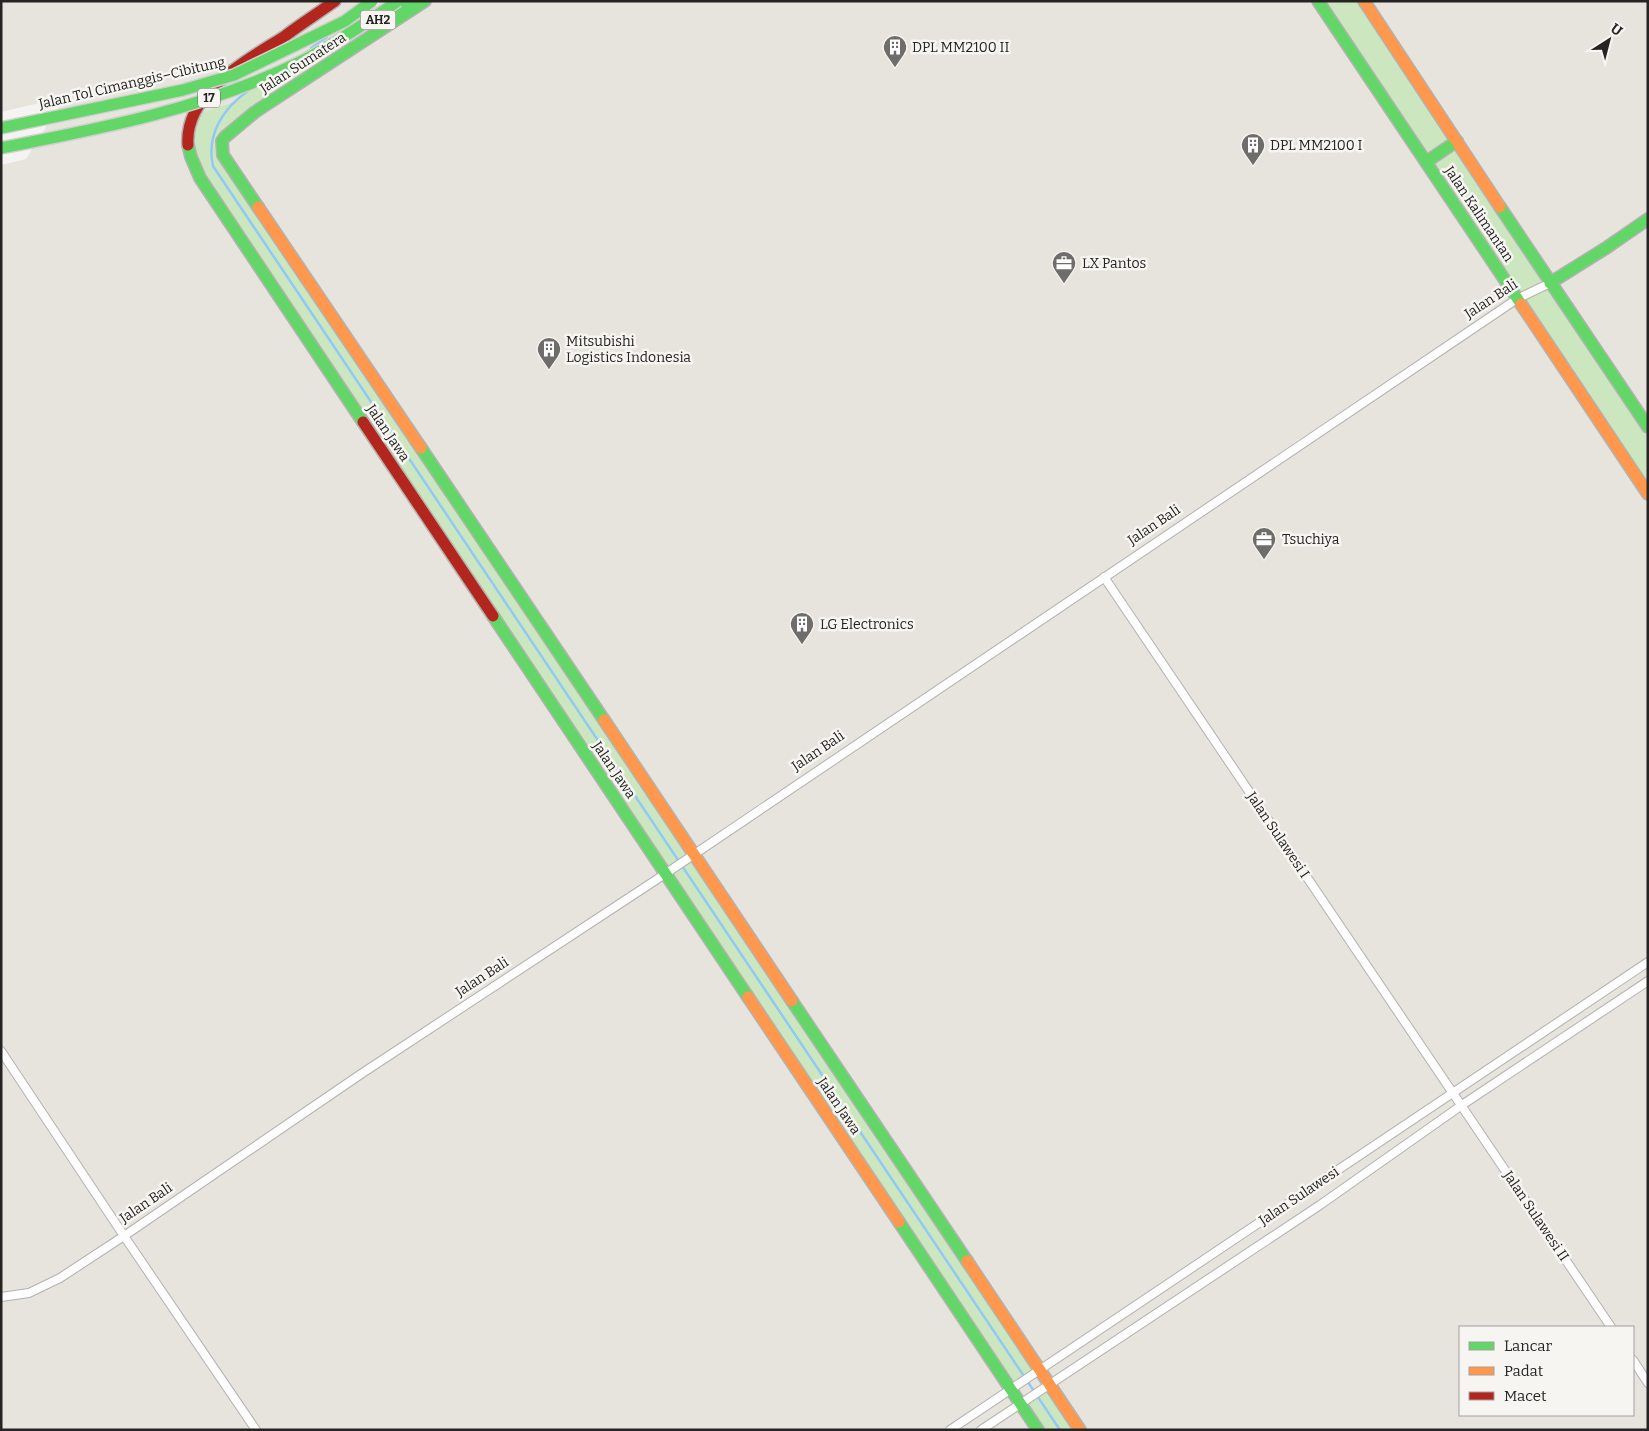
<svg xmlns="http://www.w3.org/2000/svg" width="1649" height="1431" viewBox="0 0 1649 1431" font-family="Bitter,serif">
	<rect width="100%" height="100%" fill="#f5f4f2"/>
	<path fill="#e7e4de" fill-rule="evenodd" d="M 1,1 L 1648,1 L 1648,1430 L 1,1430 L 1,165 L 26,159 L 65,97 L 1,112 ZM 1460,1327 L 1633,1327 L 1633,1415 L 1460,1415 Z"/>
	<path fill="#cce7c0" d="M 1318,1 L 1364,1 L 1648,428 L 1648,494 Z
		M 335,50 L 347,53 L 255,112 L 221,148 L 1040,1369 L 1011,1389 L 200,178 L 188,135 L 194,115 L 234,102 L 238,97 Z
		M 1050,1384 L 1080,1430 L 1038,1430 L 1020,1404 Z"/>
	<g fill="none" stroke-linecap="round" stroke-linejoin="round">
		<path stroke="#90c8f8" stroke-width="2.5" d="M 311,48 L 327,37
			M 248,91 C 223,108 206,135 213,166 L 1060,1430"/>
		<g stroke="#b2b2b1" stroke-width="10">
			<path id="street" d="M 1104,577 L 1611,1327
				M 1,1051 L 124,1236 L 256,1430
				M 1,1297 L 29,1293 L 60,1278 L 124,1236 L 361,1074 L 665,874 L 1517,299 L 1550,283
				M 1633,1360 L 1648,1383
				M 950,1430 L 1648,962
				M 981,1430 L 1320,1205 L 1462,1105 L 1648,981"/>
		</g>
		<g stroke="#b2b2b1" stroke-width="14">
			<path id="fast" d="M 1318,1 L 1521,304
				M 380,19 L 415,1
				M 188,145 L 191,157 L 200,178 L 363,422
				M 1426,162 L 1457,141
				M 258,207 L 223,155 L 222,141 L 225,137 L 255,112 L 425,1
				M 1500,207 L 1648,427
				M 1550,283 L 1606,248 L 1648,219
				M 421,448 L 604,720
				M 493,616 L 748,997
				M 792,1001 L 967,1261
				M 899,1222 L 1038,1430"/>
		</g>
		<g stroke="#b2b2b1" stroke-width="14">
			<path id="slow" d="M 1364,1 L 1500,207
				M 258,207 L 421,448
				M 1521,304 L 1648,494
				M 604,720 L 792,1001
				M 748,997 L 899,1222
				M 967,1261 L 1080,1430"/>
		</g>
		<g stroke="#b2b2b1" stroke-width="14">
			<path id="jam" d="M 188,145 C 184,93 248,60 285,36 C 301,24 318,13 335,1
				M 363,422 L 493,616"/>
		</g>
		<use href="#street" stroke="#fefdfd" stroke-width="8"/>
		<use href="#fast" stroke="#63d668" stroke-width="11"/>
		<use href="#slow" stroke="#ff974d" stroke-width="11"/>
		<use href="#jam" stroke="#b3261e" stroke-width="11"/>
		<g stroke="#cfcfce" stroke-width="14" stroke-linecap="butt">
			<path id="fast-bridge" d="M 1,128 L 183,90 L 234,75 L 345,21 L 372,1
				M 1,148 C 104,128 207,108 302,61 C 335,44 367,22 398,1"/>
		</g>
		<use href="#fast-bridge" stroke="#63d668" stroke-width="11"/>
	</g>
	<defs>
		<g id="building-pin" transform="scale(1.25)"><path d="M0 17L-7.5 6A9.5 9.5 0 1 1 7.5 6Z" fill="#6e6d6b" stroke="#f6f5f1"/><path d="M-4-6H4V6H1V3H-1V6H-4ZM-2.5-4.3h1.7v1.8h-1.7ZM.8-4.3h1.7v1.8H.8ZM-2.5-1h1.7V.8h-1.7ZM.8-1h1.7V.8H.8Z" fill="#fff"/></g>
		<g id="office-pin" transform="scale(1.25)"><path d="M0 17L-7.5 6A9.5 9.5 0 1 1 7.5 6Z" fill="#6e6d6b" stroke="#f6f5f1"/><path d="M-6-3h4V-5.5h4V-3h4V5H-6ZM-1-4.5V-3h2v-1.5ZM-6 0V1H6V0Z" fill="#fff"/></g>
	</defs>
	<g fill-rule="evenodd">
		<use href="#building-pin" x="895" y="47"/>
		<use href="#building-pin" x="1253" y="145"/>
		<use href="#office-pin" x="1064" y="263"/>
		<use href="#building-pin" x="549" y="349"/>
		<use href="#office-pin" x="1264" y="539"/>
		<use href="#building-pin" x="802" y="624"/>
	</g>
	<g text-anchor="middle" dominant-baseline="central" stroke-width="5" stroke-linejoin="round" paint-order="stroke">
		<g fill="#f6f5f1" stroke="#646361" stroke-width="1">
			<rect x="360.5" y="10.5" width="35" height="19" rx="4"/>
			<rect x="198" y="88.5" width="22" height="19" rx="4"/>
		</g>
		<g font-size="12" font-weight="bold" fill="#252423">
			<text x="378" y="20">AH2</text>
			<text x="209" y="98">17</text>
		</g>
		<g font-size="14" fill="#252423" stroke="#f6f5f1" text-anchor="start">
			<text x="912" y="47">DPL MM2100 II</text>
			<text x="1270" y="145">DPL MM2100 I</text>
			<text x="1082" y="263">LX Pantos</text>
			<text x="566" y="341">Mitsubishi<tspan x="566" dy="16">Logistics Indonesia</tspan></text>
			<text x="1282" y="539">Tsuchiya</text>
			<text x="820" y="624">LG Electronics</text>
		</g>
		<g font-size="14" fill="#252423" stroke="#f6f5f1">
			<text transform="translate(303 63) rotate(-33)">Jalan Sumatera</text>
			<text transform="translate(132 83) rotate(-13)">Jalan Tol Cimanggis–Cibitung</text>
			<text transform="translate(1479 214) rotate(56)">Jalan Kalimantan</text>
			<text transform="translate(1491 299) rotate(-33)">Jalan Bali</text>
			<text transform="translate(388 433) rotate(56)">Jalan Jawa</text>
			<text transform="translate(1154 525) rotate(-34)">Jalan Bali</text>
			<text transform="translate(818 751) rotate(-34)">Jalan Bali</text>
			<text transform="translate(614 770) rotate(56)">Jalan Jawa</text>
			<text transform="translate(1278 835) rotate(56)">Jalan Sulawesi I</text>
			<text transform="translate(482 977) rotate(-33)">Jalan Bali</text>
			<text transform="translate(839 1106) rotate(56)">Jalan Jawa</text>
			<text transform="translate(1299 1196) rotate(-34)">Jalan Sulawesi</text>
			<text transform="translate(146 1203) rotate(-34)">Jalan Bali</text>
			<text transform="translate(1536 1216) rotate(56)">Jalan Sulawesi II</text>
		</g>
	</g>
	<rect width="1649" height="1431" fill="none" stroke="#252423" stroke-width="5"/>
	<rect x="1459" y="1326" width="175" height="90" fill="#f6f5f1" stroke="#a2a19f"/>
	<rect x="1469" y="1342" width="25" height="8" fill="#63d668" stroke="#a2a19f"/>
	<text x="1504" y="1351" font-size="15" fill="#252423">Lancar</text>
	<rect x="1469" y="1367" width="25" height="8" fill="#ff974d" stroke="#a2a19f"/>
	<text x="1504" y="1376" font-size="15" fill="#252423">Padat</text>
	<rect x="1469" y="1392" width="25" height="8" fill="#b3261e" stroke="#a2a19f"/>
	<text x="1504" y="1401" font-size="15" fill="#252423">Macet</text>
	<g transform="translate(1609 40) rotate(36)" stroke="#f6f5f1" stroke-width="4" paint-order="stroke">
	<path d="M0-4L9 19L0 12L-9 19Z" fill="#252423"/>
	<text y="-8" font-size="14" font-weight="bold" text-anchor="middle" fill="#252423">U</text>
	</g>
</svg>
